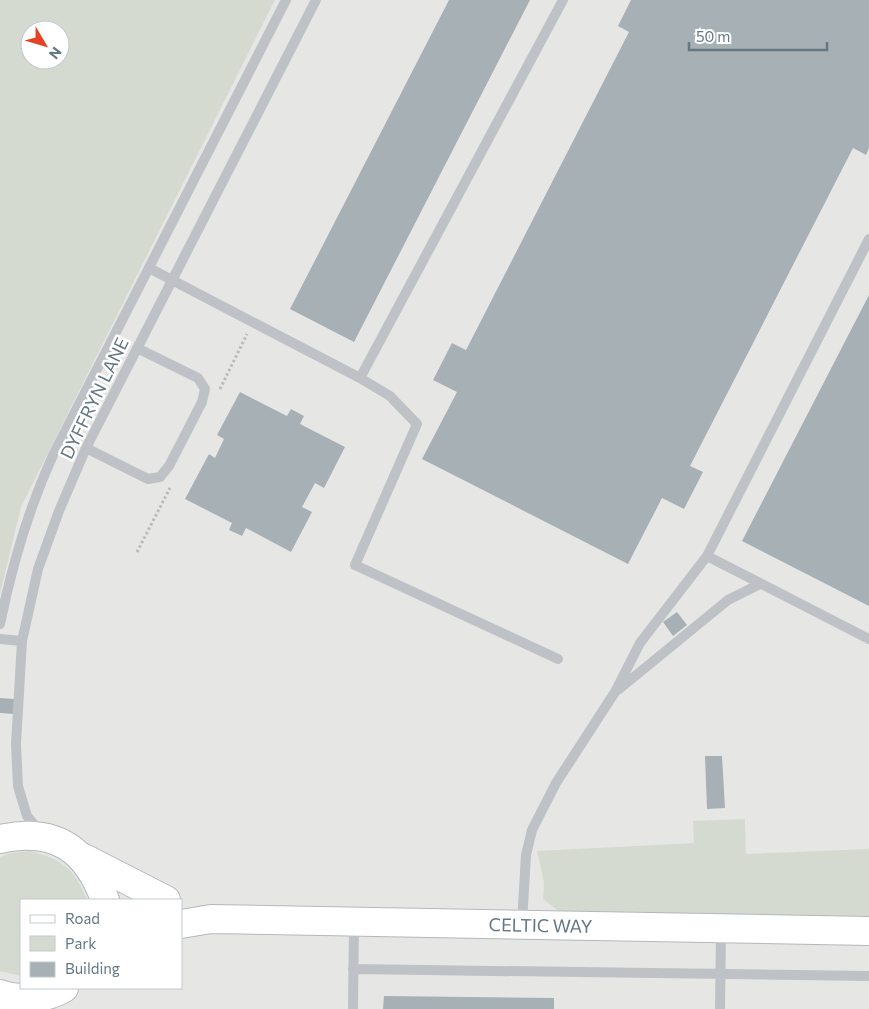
<svg xmlns="http://www.w3.org/2000/svg" width="869" height="1009" viewBox="0 0 869 1009" font-family="Commissioner,sans-serif">
	<rect width="100%" height="100%" fill="#f5f5f1"/>
	<path fill="#e6e7e5" fill-rule="evenodd" d="M 0,0 L 869,0 L 869,1009 L 0,1009 ZM 30,30 L 60,30 L 60,60 L 30,60 ZM 21,900 L 181,900 L 181,988 L 21,988 Z"/>
	<path fill="#d5dad0" fill-rule="evenodd" d="M 0,0 L 275,0 L 21,507 L 0,594 ZM 30,30 L 60,30 L 60,60 L 30,60 Z
		M 745,819 L 746,854 L 869,849 L 869,916 L 562,914 L 543,899 L 544,882 L 537,851 L 694,843 L 693,821 Z
		M 30,851 C 62,859 75,869 87,900 L 21,900 L 21,976 L 0,971 L 0,857 L 10,853 Z"/>
	<path fill="#a7b0b5" d="M 449,0 L 530,0 L 354,342 L 290,309 Z
		M 631,0 L 869,0 L 869,148 L 866,155 L 853,148 L 690,466 L 703,472 L 684,509 L 662,498 L 628,564 L 422,459 L 457,392 L 433,380 L 452,343 L 466,350 L 629,32 L 618,26 Z
		M 869,295 L 869,606 L 742,541 Z
		M 240,392 L 287,416 L 291,409 L 304,416 L 300,424 L 345,447 L 324,488 L 315,483 L 302,507 L 312,512 L 291,552 L 246,528 L 242,536 L 229,530 L 232,523 L 185,499 L 209,454 L 215,458 L 224,439 L 217,435 Z
		M 677,612 L 687,625 L 673,636 L 663,622 Z
		M 0,698 L 15,699 L 14,714 L 0,713 Z
		M 705,756 L 722,756 L 725,808 L 707,809 Z
		M 384,996 L 554,998 L 554,1009 L 383,1009 Z"/>
	<g fill="none" stroke-linecap="round" stroke-linejoin="round">
		<g stroke="#b2b8bc" stroke-width="30">
			<g id="secondary">
				<path d="M 0,839 C 55,827 87,849 105,900"/>
				<path d="M 84,858 L 166,900"/>
				<path id="s1" d="M 181,924 L 211,919 L 869,931"/>
				<path d="M 0,994 C 20,1001 46,999 64,988"/>
			</g>
		</g>
		<path stroke="#b8bbbd" stroke-width="3" stroke-dasharray="2.5 2.5" stroke-linecap="butt" d="M 220,389 L 247,334
			M 137,552 L 170,488"/>
		<path stroke="#bec2c6" stroke-width="10" d="M 149,268 L 360,378 L 563,0
			M 360,378 L 390,396 L 417,424 L 355,565 L 558,659
			M 86,448 L 148,479 L 160,477 L 169,466 L 202,402 L 205,389 L 198,378 L 137,348
			M 707,556 L 869,639
			M 0,624 C 12,565 28,510 53,455 L 286,0
			M 0,639 L 22,641
			M 618,690 L 728,600 L 760,584
			M 41,833 L 27,816 L 18,786 L 16,744 L 22,641 L 38,569 L 59,511 L 86,448 L 316,0
			M 522,923 L 526,855 L 532,830 L 556,783 L 615,692 L 640,643 L 707,556 L 869,239
			M 353,969 L 869,976
			M 353,1009 L 354,923
			M 720,1009 L 721,930"/>
		<use href="#secondary" stroke="#fff" stroke-width="28"/>
	</g>
	<g text-anchor="middle" dominant-baseline="central" stroke-width="5" stroke-linejoin="round" paint-order="stroke">
		<g font-size="18" fill="#647783" stroke="#fff">
			<text transform="translate(94 398) rotate(-64)">DYFFRYN LANE</text>
			<text stroke="none"><textPath href="#s1" startOffset="360">CELTIC WAY</textPath></text>
		</g>
	</g>
	<rect x="20" y="899" width="162" height="90" fill="#ffffff" stroke="#c1c9cd"/>
	<rect x="30" y="915" width="25" height="8" fill="#ffffff" stroke="#c1c9cd"/>
	<text x="65" y="924" font-size="15" fill="#647783">Road</text>
	<rect x="30" y="936" width="25" height="15" fill="#d5dad0" stroke="#c1c9cd"/>
	<text x="65" y="949" font-size="15" fill="#647783">Park</text>
	<rect x="30" y="962" width="25" height="15" fill="#a7b0b5" stroke="#c1c9cd"/>
	<text x="65" y="974" font-size="15" fill="#647783">Building</text>
	<g transform="translate(45 45) rotate(128)"><circle r="24" fill="#ffffff" stroke="#c1c9cd"/>
	<path d="M0-4L9 19L0 12L-9 19Z" fill="#e44222"/>
	<text y="-8" font-size="14" font-weight="bold" text-anchor="middle" fill="#647783">N</text>
	</g>
	<path d="M689 42v8h138v-8" fill="none" stroke="#647783" stroke-width="2.5"/>
	<text x="696" y="42" font-size="15" fill="#647783" stroke="#ffffff" stroke-width="4" paint-order="stroke">50 m</text>
</svg>
